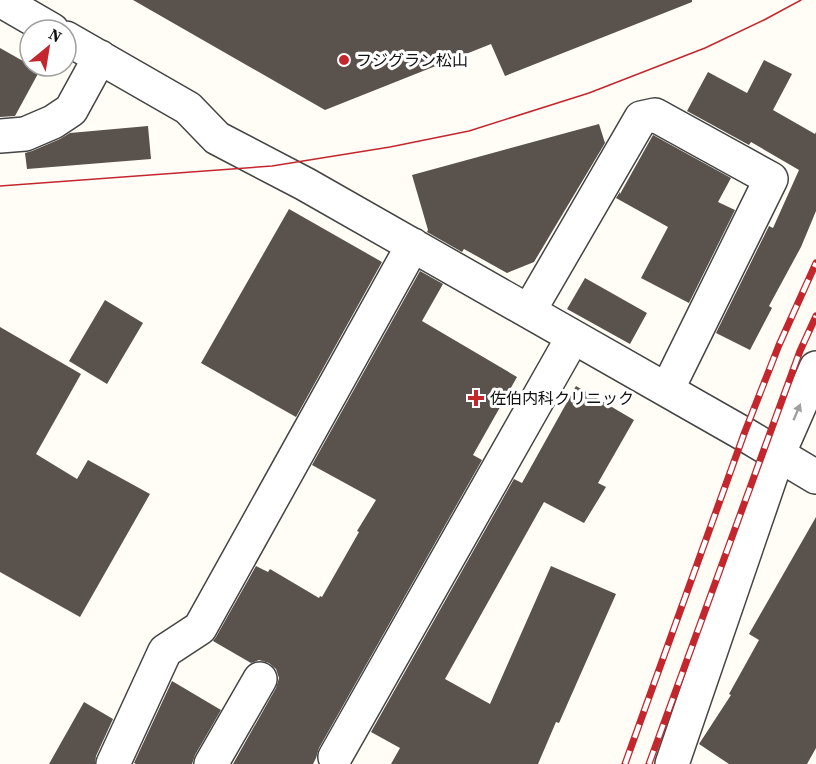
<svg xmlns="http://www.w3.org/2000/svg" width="816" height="764" viewBox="0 0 816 764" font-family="'Source Serif 4','Noto Sans JP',serif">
	<rect width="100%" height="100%" fill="#fffdf5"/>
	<path fill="#5a524d" d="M 133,0 L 692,0 L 692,2 L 505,76 L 491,44 L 325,110 Z
		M 0,48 L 30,65 L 30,66 L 40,70 L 15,116 L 0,117 Z
		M 764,60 L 792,74 L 773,110 L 815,134 L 816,132 L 816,211 L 801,247 L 769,306 L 772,308 L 750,350 L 716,333 L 769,226 L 773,228 L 799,170 L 751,142 L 749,145 L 687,111 L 708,72 L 747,93 Z
		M 599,124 L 605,143 L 534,262 L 507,273 L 464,249 L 462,252 L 427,232 L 428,230 L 412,175 Z
		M 148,126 L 151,159 L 27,169 L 25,153 L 32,151 L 60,139 L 70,133 Z
		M 653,135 L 731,178 L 718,202 L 735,210 L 689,303 L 641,278 L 668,227 L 616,198 L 620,192 L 620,194 Z
		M 289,209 L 382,262 L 296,417 L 201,363 Z
		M 420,271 L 443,284 L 422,321 L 517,377 L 473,455 L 482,460 L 319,748 L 316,758 L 313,764 L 233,764 L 276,688 L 279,678 L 276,669 L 269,663 L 259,660 L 251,663 L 213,641 L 216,637 L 256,566 L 268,572 L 270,569 L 319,598 L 320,596 L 322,597 L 359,532 L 357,531 L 376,500 L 312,465 Z
		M 585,278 L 647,313 L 630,344 L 567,309 Z
		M 105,300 L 143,323 L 107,384 L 69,361 Z
		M 0,327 L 81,374 L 36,454 L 77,479 L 88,460 L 150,494 L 80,617 L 0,572 Z
		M 576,386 L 634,420 L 598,483 L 606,487 L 584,523 L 544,502 L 445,679 L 490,704 L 551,566 L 616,594 L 559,723 L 556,722 L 538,764 L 391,764 L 400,748 L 371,732 L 514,479 L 522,483 Z
		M 816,517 L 816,748 L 807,764 L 729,764 L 699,744 L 731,695 L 729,694 L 759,640 L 749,634 Z
		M 172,681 L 221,710 L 195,755 L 192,764 L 136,764 L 134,763 Z
		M 84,702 L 113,719 L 96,756 L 95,764 L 49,764 Z"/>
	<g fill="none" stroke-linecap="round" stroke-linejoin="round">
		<g stroke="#444" stroke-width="36">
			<path id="minor" d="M 0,0 L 52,30
				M 66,38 L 188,108 L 217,138 L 305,184 L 744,434 L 816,477
				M 0,136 L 25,134 L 53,122 L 71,110 L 100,57
				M 529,311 L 641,118 L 655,115 L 771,179 L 667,390
				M 335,757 L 573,337
				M 113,764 L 165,651 L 200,628 L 413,245
				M 211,764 L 260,679
				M 672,764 L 778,455 L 816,368"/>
		</g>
		<use href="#minor" stroke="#fff" stroke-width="33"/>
		<path stroke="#c4262e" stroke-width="1.5" d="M 0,186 L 272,166 L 390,147 L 469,131 L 589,93 L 705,48 L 764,20 L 801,0"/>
		<g stroke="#c4262e" stroke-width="7">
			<path id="rail" d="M 625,764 L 744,434 L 779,345 L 816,263
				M 649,764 L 800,351 L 816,316"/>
		</g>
		<use href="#rail" stroke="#fff" stroke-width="4.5" stroke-dasharray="14" stroke-linecap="butt"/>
	</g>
	<defs><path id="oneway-solid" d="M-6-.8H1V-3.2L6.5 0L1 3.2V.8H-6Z" transform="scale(1.5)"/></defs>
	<use fill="#a0a0a0" href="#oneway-solid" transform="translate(797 412) rotate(-67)"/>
	<g fill="#c4262e" stroke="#fff" stroke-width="2">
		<circle cx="344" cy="60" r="6"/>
		<path d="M473 389h6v6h6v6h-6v6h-6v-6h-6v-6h6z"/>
	</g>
	<g text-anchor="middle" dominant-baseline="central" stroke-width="6" stroke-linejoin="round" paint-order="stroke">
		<g font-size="16" fill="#111" stroke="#fff" text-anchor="start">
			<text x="356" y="60">フジグラン松山</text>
			<text x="490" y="398">佐伯内科クリニック</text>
		</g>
	</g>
	<g transform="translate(48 48) rotate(30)"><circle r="28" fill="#ffffff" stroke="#a0a0a0" stroke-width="1.5"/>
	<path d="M0-4.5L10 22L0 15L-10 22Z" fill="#c4262e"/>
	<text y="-9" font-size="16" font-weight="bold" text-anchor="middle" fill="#111111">N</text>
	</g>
</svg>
